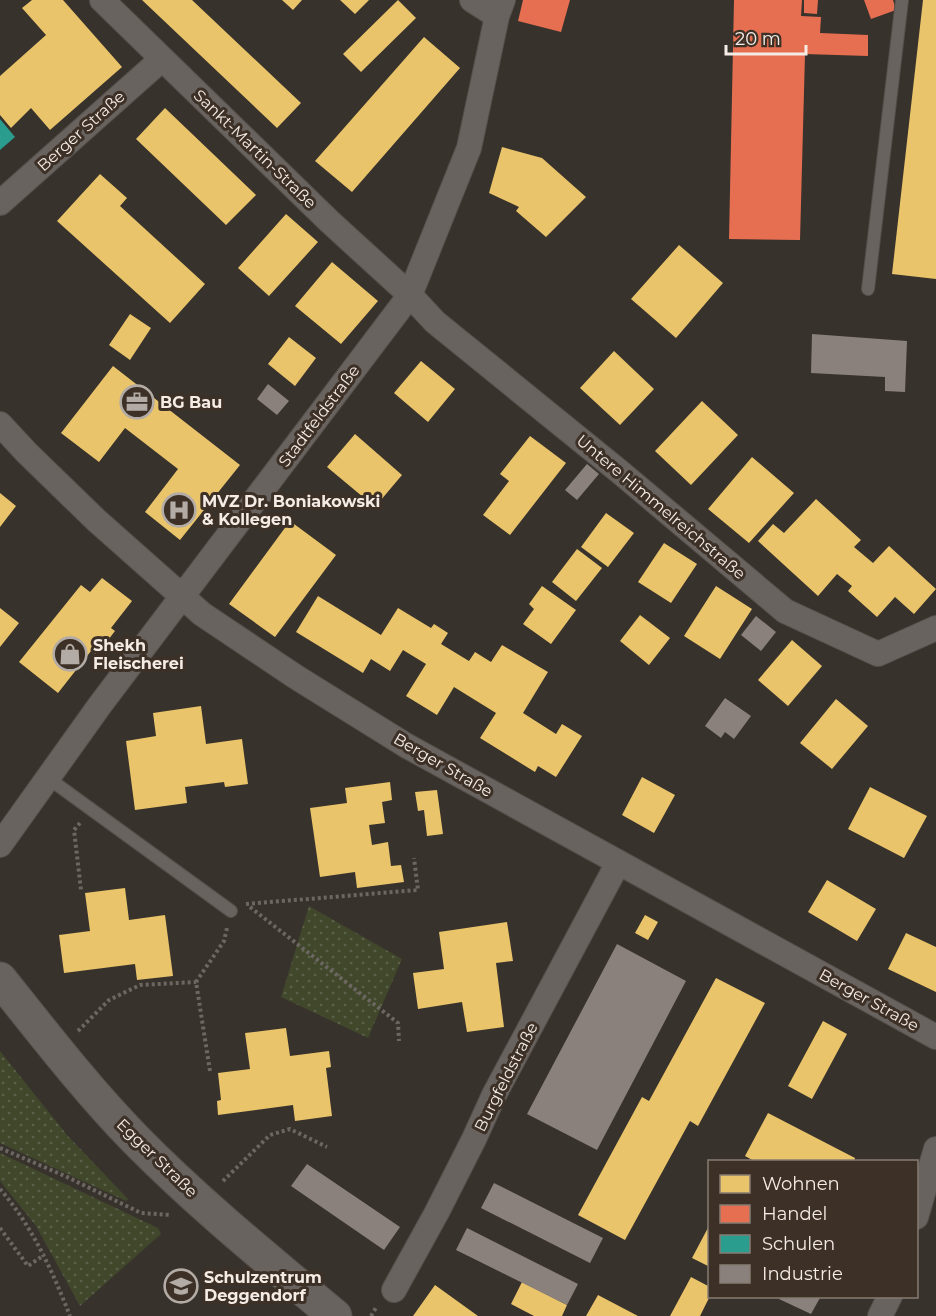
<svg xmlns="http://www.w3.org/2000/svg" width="936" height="1316" viewBox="0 0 936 1316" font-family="Montserrat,sans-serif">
	<defs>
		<pattern id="green-dots" width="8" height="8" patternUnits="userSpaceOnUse" patternTransform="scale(1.5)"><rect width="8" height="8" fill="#40472b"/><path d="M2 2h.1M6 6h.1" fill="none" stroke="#5c624a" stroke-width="1.8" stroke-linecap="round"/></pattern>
	</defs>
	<rect width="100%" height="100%" fill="#38322c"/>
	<path fill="url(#green-dots)" d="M 309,906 L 402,959 L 368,1038 L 281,997 Z
		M 0,1051 L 67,1135 L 128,1199 L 126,1201 L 0,1143 Z
		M 0,1153 L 158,1228 L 161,1234 L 80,1306 L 36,1226 L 0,1181 Z"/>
	<path fill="#e9c46a" d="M 32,0 L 63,0 L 122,67 L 50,130 L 31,108 L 11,128 L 0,115 L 0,76 L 46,35 L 22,8 Z
		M 142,0 L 192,0 L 301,103 L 277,128 Z
		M 282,0 L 302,0 L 293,10 Z
		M 340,0 L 369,0 L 355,14 Z
		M 398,0 L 416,18 L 361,72 L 343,54 Z
		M 923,0 L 936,0 L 936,279 L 892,274 Z
		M 424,37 L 460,68 L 352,192 L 315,161 Z
		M 165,108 L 256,195 L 226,225 L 136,139 Z
		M 502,147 L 542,158 L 586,197 L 546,237 L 516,211 L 519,207 L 489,193 Z
		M 100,174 L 127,198 L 120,206 L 205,284 L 170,323 L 57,221 Z
		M 286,214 L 318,242 L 269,296 L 238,268 Z
		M 679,245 L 723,283 L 676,338 L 631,299 Z
		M 332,262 L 378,301 L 341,344 L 295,306 Z
		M 130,314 L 151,328 L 130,360 L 109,345 Z
		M 289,337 L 316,358 L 295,386 L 268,364 Z
		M 614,351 L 654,389 L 620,425 L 580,388 Z
		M 421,361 L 455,389 L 428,422 L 394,393 Z
		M 113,366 L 240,465 L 180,540 L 145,512 L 178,469 L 125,428 L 99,462 L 61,433 Z
		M 702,401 L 738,435 L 691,485 L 655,451 Z
		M 355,434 L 402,475 L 375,507 L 327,467 Z
		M 530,436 L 566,463 L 510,535 L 483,515 L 509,481 L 500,474 Z
		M 752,457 L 794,493 L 749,543 L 708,509 Z
		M 0,493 L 16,506 L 0,527 Z
		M 816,499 L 861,540 L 854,547 L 873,563 L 889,546 L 936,589 L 914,614 L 895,597 L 877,617 L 848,591 L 852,586 L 837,574 L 818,596 L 758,541 L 773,524 L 784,533 Z
		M 606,513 L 634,533 L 608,567 L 581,547 Z
		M 290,521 L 336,555 L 275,637 L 229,604 Z
		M 664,543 L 697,564 L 671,603 L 638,582 Z
		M 577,549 L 602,568 L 576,601 L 552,582 Z
		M 102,578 L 132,601 L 111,628 L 115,631 L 105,644 L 97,655 L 91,651 L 58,693 L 19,662 L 81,585 L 90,592 Z
		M 542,586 L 576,610 L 551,644 L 523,624 L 534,609 L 529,604 Z
		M 716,586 L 752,609 L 720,659 L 684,636 Z
		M 318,596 L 381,635 L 398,608 L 431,628 L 434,624 L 448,633 L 441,644 L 469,661 L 475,652 L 491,662 L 502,645 L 548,672 L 523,713 L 556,734 L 562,724 L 582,736 L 556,777 L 538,766 L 535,772 L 480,738 L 496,713 L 454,687 L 437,715 L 406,696 L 426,664 L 403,650 L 390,671 L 371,659 L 363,673 L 296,632 Z
		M 0,608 L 19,623 L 0,647 Z
		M 640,615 L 670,638 L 649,665 L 620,641 Z
		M 792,640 L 822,666 L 788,706 L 758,680 Z
		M 836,699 L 868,726 L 832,769 L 800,743 Z
		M 201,706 L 206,744 L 242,739 L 248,784 L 225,787 L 224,782 L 185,787 L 187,803 L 135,810 L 126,741 L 156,736 L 153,713 Z
		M 642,777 L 675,795 L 654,833 L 622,815 Z
		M 390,782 L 392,800 L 382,802 L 385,823 L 369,825 L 372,845 L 388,842 L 391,866 L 401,865 L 404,882 L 357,888 L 355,872 L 320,877 L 310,808 L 347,803 L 345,788 Z
		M 870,787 L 927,816 L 904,858 L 848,829 Z
		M 437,790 L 443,834 L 427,836 L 424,810 L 418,811 L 415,792 Z
		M 827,880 L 876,909 L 857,941 L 808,912 Z
		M 125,888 L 129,920 L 165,915 L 173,976 L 137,980 L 135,964 L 64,973 L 59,935 L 90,931 L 85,893 Z
		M 645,915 L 658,922 L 648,940 L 635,933 Z
		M 507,922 L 513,961 L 496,963 L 504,1027 L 467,1032 L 462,1002 L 418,1009 L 413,973 L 444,969 L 439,932 Z
		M 906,933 L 936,947 L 936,992 L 888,969 Z
		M 716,978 L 765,1003 L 698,1126 L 690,1121 L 625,1240 L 578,1215 L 642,1097 L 649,1101 Z
		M 823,1021 L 847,1034 L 812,1099 L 788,1086 Z
		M 286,1028 L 290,1056 L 329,1051 L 331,1067 L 326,1068 L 332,1116 L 295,1121 L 293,1105 L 218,1115 L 217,1101 L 221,1100 L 218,1073 L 250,1069 L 245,1033 Z
		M 768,1113 L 855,1158 L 854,1162 L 756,1162 L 745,1156 Z
		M 710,1224 L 710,1267 L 692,1258 Z
		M 691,1277 L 710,1287 L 710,1296 L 700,1316 L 670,1316 Z
		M 522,1282 L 567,1305 L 562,1316 L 534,1316 L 511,1304 Z
		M 435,1285 L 478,1316 L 413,1316 Z
		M 598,1295 L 638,1316 L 586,1316 Z"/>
	<path fill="#e76f51" d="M 523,0 L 570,0 L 561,32 L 518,21 Z
		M 734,0 L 802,0 L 801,16 L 821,17 L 820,33 L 868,35 L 868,56 L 805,54 L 800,240 L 729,239 Z
		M 804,0 L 818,0 L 817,14 L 804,13 Z
		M 864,0 L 893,0 L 896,10 L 871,19 Z"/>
	<path fill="#2a9d8f" d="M 0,119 L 15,137 L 0,150 Z"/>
	<path fill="#8a817c" d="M 812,334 L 907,341 L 905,392 L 885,391 L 885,377 L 811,373 Z
		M 268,384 L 289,401 L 277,415 L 257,399 Z
		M 587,464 L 599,474 L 577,500 L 565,490 Z
		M 756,616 L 776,632 L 761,651 L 741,635 Z
		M 725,698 L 751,716 L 734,739 L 725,732 L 721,738 L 705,726 Z
		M 617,944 L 686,981 L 597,1150 L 527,1114 Z
		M 307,1164 L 400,1227 L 384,1250 L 291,1186 Z
		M 494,1183 L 603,1238 L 590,1263 L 481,1208 Z
		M 467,1228 L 578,1284 L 567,1305 L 456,1250 Z
		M 780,1296 L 821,1296 L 811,1314 L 779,1299 Z"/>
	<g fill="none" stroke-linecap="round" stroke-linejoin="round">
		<g stroke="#56504c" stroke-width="14">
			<path id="lane" d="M 868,289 L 902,0
				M 48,778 L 231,911"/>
		</g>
		<g stroke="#56504c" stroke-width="26">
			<path id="street" d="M 102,0 L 329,221 L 410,295 L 435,322 L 620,472 L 785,611 L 878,654 L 936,628
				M 472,0 L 497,16
				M 0,203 L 162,59
				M 0,424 L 27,453 L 96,520 L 202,614 L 296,677 L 407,746 L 936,1037
				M 0,845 L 100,705 L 410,295 L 469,148 L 497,16 L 503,0
				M 916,1217 L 936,1149
				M 394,1290 L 437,1212 L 474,1139 L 494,1095 L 618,863
				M 880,1316 L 890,1296"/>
		</g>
		<g stroke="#56504c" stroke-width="35">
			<path id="secondary" d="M 0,979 C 44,1034 87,1090 136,1140 C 198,1203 267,1259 335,1316"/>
		</g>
		<path stroke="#6c6762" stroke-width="4" stroke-dasharray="3 3" stroke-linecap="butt" d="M 80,823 L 74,830 L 81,890
			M 246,904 L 418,890 L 414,858
			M 250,907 L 398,1023 L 399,1041
			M 78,1031 L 109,1000 L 140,985 L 196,982
			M 210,1071 L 196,982 L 224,941 L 227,928
			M 0,1148 L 65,1176 L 141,1213 L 171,1215
			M 223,1181 L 270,1135 L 290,1129 L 327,1147
			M 0,1189 C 32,1226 52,1270 70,1316
			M 0,1228 L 28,1266 L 44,1255
			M 371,1316 L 377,1306"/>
		<use href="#lane" stroke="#69635f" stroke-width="12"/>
		<use href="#street" stroke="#69635f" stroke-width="24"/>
		<use href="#secondary" stroke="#69635f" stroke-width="33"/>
	</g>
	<defs>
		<g id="office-ring" transform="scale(1.725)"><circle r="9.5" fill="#3d3127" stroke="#b3aba5" stroke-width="1.5"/><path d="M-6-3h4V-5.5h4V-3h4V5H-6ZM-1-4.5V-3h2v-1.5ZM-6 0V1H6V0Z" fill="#b3aba5"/></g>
		<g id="hospital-ring" transform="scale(1.725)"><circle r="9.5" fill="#3d3127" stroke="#b3aba5" stroke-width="1.5"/><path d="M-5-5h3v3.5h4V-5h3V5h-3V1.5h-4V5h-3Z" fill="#b3aba5"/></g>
		<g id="shop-ring" transform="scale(1.725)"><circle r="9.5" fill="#3d3127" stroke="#b3aba5" stroke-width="1.5"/><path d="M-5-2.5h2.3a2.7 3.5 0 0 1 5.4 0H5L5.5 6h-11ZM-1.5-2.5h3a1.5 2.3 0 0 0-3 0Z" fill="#b3aba5"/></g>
		<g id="school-ring" transform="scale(1.725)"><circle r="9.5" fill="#3d3127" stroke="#b3aba5" stroke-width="1.5"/><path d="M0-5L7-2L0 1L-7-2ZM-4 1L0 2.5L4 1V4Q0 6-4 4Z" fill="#b3aba5"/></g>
	</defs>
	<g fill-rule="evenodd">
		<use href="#office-ring" x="137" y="402"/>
		<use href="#hospital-ring" x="179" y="510"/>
		<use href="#shop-ring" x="70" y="654"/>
		<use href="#school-ring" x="181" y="1286"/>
	</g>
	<g text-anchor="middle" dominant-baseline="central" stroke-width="6" stroke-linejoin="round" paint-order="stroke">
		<g font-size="16" fill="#f5ece6" stroke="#3d3127">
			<text transform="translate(81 131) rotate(-42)">Berger Straße</text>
			<text transform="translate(255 149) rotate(44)">Sankt-Martin-Straße</text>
			<text transform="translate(319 416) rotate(-53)">Stadtfeldstraße</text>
			<text transform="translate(661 507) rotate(40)">Untere Himmelreichstraße</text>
			<text transform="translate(443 765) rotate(30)">Berger Straße</text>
			<text transform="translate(869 1000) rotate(29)">Berger Straße</text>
			<text transform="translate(506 1077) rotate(-63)">Burgfeldstraße</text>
			<text transform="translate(157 1158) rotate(44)">Egger Straße</text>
		</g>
		<g font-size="16" font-weight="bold" fill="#f5ece6" stroke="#3d3127" text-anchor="start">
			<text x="160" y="402">BG Bau</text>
			<text x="202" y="501">MVZ Dr. Boniakowski<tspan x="202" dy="18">&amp; Kollegen</tspan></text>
			<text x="93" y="645">Shekh<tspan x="93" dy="18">Fleischerei</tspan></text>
			<text x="204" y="1277">Schulzentrum<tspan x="204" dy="18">Deggendorf</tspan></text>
		</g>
	</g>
	<rect x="708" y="1160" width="210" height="138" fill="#3d3127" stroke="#877c73" stroke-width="1.5"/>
	<rect x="720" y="1175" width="30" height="18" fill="#e9c46a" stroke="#877c73" stroke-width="1.5"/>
	<text x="762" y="1190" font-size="18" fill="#f5ece6">Wohnen</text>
	<rect x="720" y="1205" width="30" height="18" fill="#e76f51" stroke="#877c73" stroke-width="1.5"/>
	<text x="762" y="1220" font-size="18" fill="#f5ece6">Handel</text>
	<rect x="720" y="1235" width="30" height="18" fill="#2a9d8f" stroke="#877c73" stroke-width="1.5"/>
	<text x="762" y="1250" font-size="18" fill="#f5ece6">Schulen</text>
	<rect x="720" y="1265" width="30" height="18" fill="#8a817c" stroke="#877c73" stroke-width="1.5"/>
	<text x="762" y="1280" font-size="18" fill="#f5ece6">Industrie</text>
	<path d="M726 45v9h80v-9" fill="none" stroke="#f5ece6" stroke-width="3"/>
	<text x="735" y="45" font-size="18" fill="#f5ece6" stroke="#3d3127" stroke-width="4.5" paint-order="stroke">20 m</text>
</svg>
